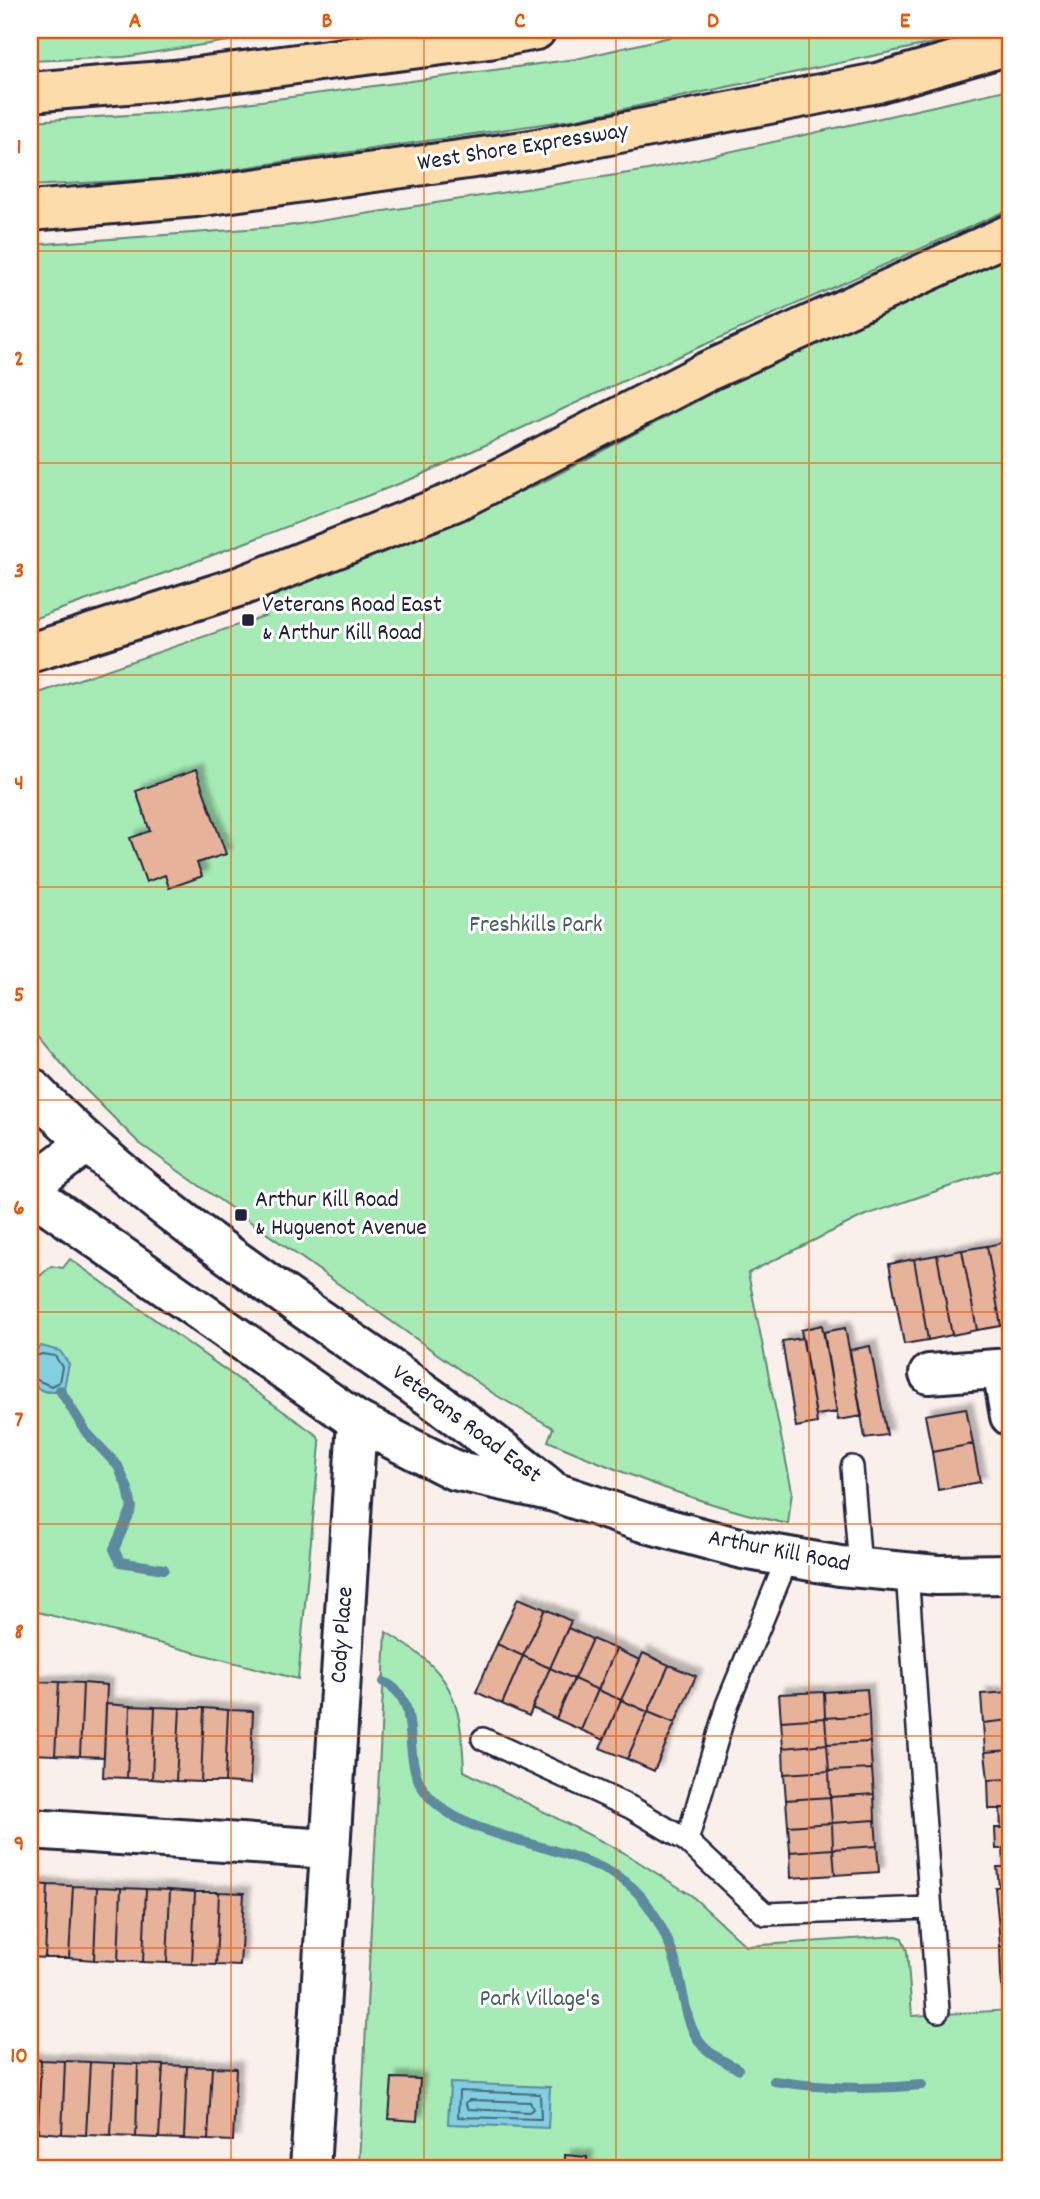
<svg xmlns="http://www.w3.org/2000/svg" width="1040" height="2199" viewBox="0 0 1040 2199" font-family="Dekko,sans-serif">
	<defs>
		<filter id="shadow"><feDropShadow dx="6" dy="-6" stdDeviation="2" flood-color="#0004"/></filter>
	</defs>
	<rect width="100%" height="100%" fill="#faf0eb"/>
	<filter id="ink" filterUnits="userSpaceOnUse"><feTurbulence type="fractalNoise" baseFrequency=".0143" numOctaves="2"/><feDisplacementMap in="SourceGraphic" scale="14" xChannelSelector="R" yChannelSelector="G"/><feConvolveMatrix kernelMatrix="1 2 1 2 8 2 1 2 1" color-interpolation-filters="sRGB"/></filter>
	<g filter="url(#ink)">
		<path fill="#a6ebb6" stroke="#648678" stroke-width="2" d="M 30,30 L 300,30 L 124,57 L 30,61 Z
			M 700,30 L 994,30 L 577,119 L 173,178 L 30,186 L 30,121 L 178,112 L 576,59 Z
			M 1010,89 L 1010,209 L 632,377 L 414,478 L 176,569 L 30,620 L 30,245 L 287,226 L 648,170 Z
			M 1010,249 L 1010,1166 L 863,1216 L 748,1273 L 792,1491 L 788,1524 C 701,1505 630,1476 548,1441 L 553,1428 L 494,1394 L 139,1143 L 72,1076 L 30,1026 L 30,696 L 267,615 L 267,599 L 543,482 L 822,335 Z
			M 70,1259 L 318,1436 L 320,1444 L 298,1679 L 30,1610 L 30,1381 C 41,1393 49,1394 63,1389 L 30,1354 L 30,1285 L 51,1266 L 63,1268 Z
			M 386,1632 C 451,1671 461,1695 464,1771 L 623,1852 L 691,1895 L 746,1946 L 897,1936 L 902,1938 L 907,1951 L 912,2016 L 1010,2010 L 1010,2169 L 904,2169 L 901,2166 L 869,2169 L 508,2169 L 359,2163 Z"/>
		<path fill="#82cfe1" stroke="#5c8a9f" stroke-width="2" d="M 41,1346 L 60,1351 L 69,1364 L 64,1388 C 49,1393 41,1394 30,1381 L 30,1354 Z
			M 450,2083 L 550,2087 L 548,2128 L 448,2124 Z"/>
		<g fill="none" stroke-linecap="round" stroke-linejoin="round">
			<path stroke="#48677d" stroke-width="2" d="M 30,1358 L 42,1354 L 55,1356 L 62,1367 L 59,1382 L 51,1386 L 30,1377
				M 459,2091 L 540,2094 L 541,2119 L 458,2117 Z
				M 469,2100 L 530,2102 L 533,2109 L 529,2112 L 468,2109 L 465,2103 Z"/>
			<path stroke="#5c8a9f" stroke-width="10" d="M 60,1390 L 86,1432 L 118,1466 L 128,1489 L 132,1508 L 114,1549 L 120,1562 L 164,1569
				M 384,1682 C 425,1701 399,1755 424,1790 C 463,1846 581,1840 633,1888 C 656,1910 672,1945 679,1976 C 685,2000 686,2027 703,2046 C 712,2056 726,2062 738,2069
				M 774,2081 C 824,2089 872,2090 922,2085"/>
		</g>
		<path fill="#e7b29a" stroke="#22223b" stroke-width="2" filter="url(#shadow)" d="M 196,770 L 226,854 L 197,863 L 202,876 L 200,877 L 169,888 L 165,875 L 146,882 L 130,838 L 150,831 L 136,791 Z
			M 1010,1241 L 1010,1324 L 1001,1326 L 987,1246 Z
			M 987,1246 L 1001,1326 L 977,1330 L 962,1250 Z
			M 962,1250 L 977,1330 L 952,1335 L 937,1255 Z
			M 937,1255 L 952,1335 L 928,1340 L 914,1259 Z
			M 914,1259 L 928,1340 L 904,1344 L 889,1264 Z
			M 822,1325 L 837,1412 L 816,1415 L 801,1330 Z
			M 845,1328 L 862,1416 L 838,1420 L 824,1332 Z
			M 803,1338 L 817,1423 L 796,1427 L 782,1341 Z
			M 870,1346 L 887,1435 L 865,1438 L 850,1350 Z
			M 966,1408 L 973,1444 L 932,1452 L 925,1415 Z
			M 973,1444 L 980,1482 L 938,1490 L 932,1452 Z
			M 518,1598 L 545,1609 L 523,1656 L 497,1644 Z
			M 545,1609 L 571,1621 L 550,1668 L 523,1656 Z
			M 568,1628 L 592,1639 L 574,1679 L 550,1668 Z
			M 592,1639 L 616,1649 L 598,1690 L 574,1679 Z
			M 497,1644 L 523,1656 L 502,1704 L 476,1692 Z
			M 616,1649 L 640,1660 L 621,1700 L 598,1690 Z
			M 643,1653 L 669,1665 L 648,1712 L 621,1700 Z
			M 523,1656 L 550,1668 L 529,1716 L 502,1704 Z
			M 669,1665 L 696,1676 L 675,1723 L 648,1712 Z
			M 550,1668 L 574,1679 L 556,1719 L 532,1708 Z
			M 574,1679 L 598,1690 L 581,1730 L 556,1719 Z
			M 30,1681 L 34,1681 L 31,1754 L 30,1754 Z
			M 34,1681 L 59,1682 L 55,1755 L 31,1754 Z
			M 59,1682 L 83,1683 L 80,1756 L 55,1755 Z
			M 83,1683 L 107,1685 L 104,1757 L 80,1756 Z
			M 867,1689 L 869,1715 L 825,1718 L 824,1692 Z
			M 598,1690 L 621,1700 L 604,1740 L 581,1730 Z
			M 824,1692 L 825,1718 L 781,1721 L 779,1694 Z
			M 1010,1692 L 1010,1720 L 983,1723 L 981,1694 Z
			M 621,1700 L 648,1712 L 627,1759 L 600,1748 Z
			M 106,1704 L 130,1706 L 127,1778 L 103,1777 Z
			M 130,1706 L 155,1707 L 152,1779 L 127,1778 Z
			M 155,1707 L 180,1708 L 176,1781 L 152,1779 Z
			M 180,1708 L 204,1708 L 201,1782 L 176,1781 Z
			M 204,1708 L 228,1710 L 225,1782 L 201,1782 Z
			M 228,1710 L 253,1711 L 250,1784 L 225,1782 Z
			M 648,1712 L 675,1723 L 654,1771 L 627,1759 Z
			M 869,1715 L 870,1742 L 827,1744 L 825,1718 Z
			M 825,1718 L 827,1744 L 783,1748 L 781,1721 Z
			M 1010,1720 L 1010,1750 L 985,1752 L 983,1723 Z
			M 870,1742 L 872,1769 L 829,1771 L 827,1744 Z
			M 827,1744 L 829,1771 L 784,1774 L 783,1748 Z
			M 1010,1750 L 1010,1779 L 988,1780 L 985,1752 Z
			M 872,1769 L 874,1794 L 830,1797 L 829,1771 Z
			M 829,1771 L 830,1797 L 786,1800 L 784,1774 Z
			M 1010,1779 L 1010,1808 L 989,1809 L 988,1780 Z
			M 874,1794 L 875,1820 L 832,1823 L 830,1797 Z
			M 830,1797 L 832,1823 L 788,1826 L 786,1800 Z
			M 1000,1808 L 1010,1808 L 1010,1848 L 996,1849 L 995,1828 L 1001,1828 Z
			M 875,1820 L 877,1846 L 833,1849 L 832,1823 Z
			M 832,1823 L 833,1849 L 790,1852 L 788,1826 Z
			M 877,1846 L 879,1872 L 835,1875 L 833,1849 Z
			M 1003,1848 L 1010,1848 L 1010,1885 L 999,1886 L 997,1867 L 1004,1867 Z
			M 833,1849 L 835,1875 L 791,1878 L 790,1852 Z
			M 30,1884 L 48,1885 L 45,1958 L 30,1957 Z
			M 48,1885 L 73,1886 L 69,1958 L 45,1958 Z
			M 1010,1885 L 1010,1917 L 998,1918 L 995,1887 Z
			M 73,1886 L 97,1887 L 94,1960 L 69,1958 Z
			M 97,1887 L 121,1888 L 118,1961 L 94,1960 Z
			M 121,1888 L 146,1889 L 143,1962 L 118,1961 Z
			M 146,1889 L 170,1890 L 167,1963 L 143,1962 Z
			M 170,1890 L 195,1892 L 192,1964 L 167,1963 Z
			M 195,1892 L 219,1892 L 216,1965 L 192,1964 Z
			M 219,1892 L 244,1893 L 240,1966 L 216,1965 Z
			M 1010,1917 L 1010,1946 L 1000,1947 L 998,1918 Z
			M 1010,1946 L 1010,1975 L 1001,1976 L 1000,1947 Z
			M 1010,1975 L 1010,2004 L 1004,2005 L 1001,1976 Z
			M 30,2059 L 41,2060 L 38,2132 L 30,2132 Z
			M 41,2060 L 65,2061 L 62,2134 L 38,2132 Z
			M 65,2061 L 90,2062 L 86,2135 L 62,2134 Z
			M 90,2062 L 114,2063 L 111,2136 L 86,2135 Z
			M 114,2063 L 138,2064 L 136,2137 L 111,2136 Z
			M 138,2064 L 163,2065 L 159,2138 L 136,2137 Z
			M 163,2065 L 187,2066 L 184,2139 L 159,2138 Z
			M 187,2066 L 212,2067 L 208,2140 L 184,2139 Z
			M 212,2067 L 236,2068 L 233,2141 L 208,2140 Z
			M 392,2078 L 420,2079 L 417,2121 L 389,2119 Z
			M 565,2155 L 587,2157 L 586,2169 L 565,2169 Z"/>
		<g fill="none" stroke-linecap="round" stroke-linejoin="round">
			<g stroke="#22223b" stroke-width="26">
				<path id="service" d="M 852,1467 L 860,1568
					M 907,1572 L 938,2011
					M 483,1739 L 632,1808 L 687,1841 L 765,1914 L 930,1908
					M 687,1841 L 727,1705 L 788,1557"/>
			</g>
			<g stroke="#22223b" stroke-width="44">
				<path id="minor" d="M 1002,1369 L 1010,1416
					M 929,1374 L 1010,1368
					M 30,1829 L 329,1849
					M 310,2169 L 357,1421"/>
			</g>
			<g stroke="#22223b" stroke-width="44">
				<path id="tertiary" d="M 30,1087 C 182,1245 380,1348 548,1487
					M 30,1186 L 87,1143
					M 30,1192 L 357,1421 L 454,1470 L 554,1492 L 643,1522 L 743,1549 L 840,1566 L 937,1575 L 1010,1574"/>
			</g>
			<g stroke="#22223b" stroke-width="44">
				<path id="motorway" d="M 30,92 L 174,80 L 489,39 L 536,30
					M 30,211 L 196,197 L 531,150 L 877,83 L 1010,45
					M 30,653 L 241,586 L 456,501 L 706,372 L 1010,234"/>
			</g>
			<use href="#service" stroke="#fff" stroke-width="21"/>
			<use href="#minor" stroke="#fff" stroke-width="38"/>
			<use href="#tertiary" stroke="#fff" stroke-width="38"/>
			<use href="#motorway" stroke="#fddcac" stroke-width="38"/>
		</g>
	</g>
	<path fill="none" stroke="#e8590c" stroke-width="2" stroke-opacity="0.55" d="M 231,30 L 231,2169M 424,30 L 424,2169M 616,30 L 616,2169M 809,30 L 809,2169M 30,251 L 1010,251M 30,463 L 1010,463M 30,675 L 1010,675M 30,887 L 1010,887M 30,1100 L 1010,1100M 30,1312 L 1010,1312M 30,1524 L 1010,1524M 30,1736 L 1010,1736M 30,1948 L 1010,1948"/>
	<g fill="#22223b" stroke="#fff" stroke-width="2.5">
		<rect x="241" y="613" width="14" height="14" rx="3.5"/>
		<rect x="234" y="1208" width="14" height="14" rx="3.5"/>
	</g>
	<g text-anchor="middle" dominant-baseline="central" stroke-width="6" stroke-linejoin="round" paint-order="stroke">
		<g font-size="24" fill="#22223b" stroke="#fff">
			<text transform="translate(523 148) rotate(-9)">West Shore Expressway</text>
			<text transform="translate(466 1425) rotate(37)">Veterans Road East</text>
			<text transform="translate(779 1552) rotate(11)">Arthur Kill Road</text>
			<text transform="translate(343 1635) rotate(-86)">Cody Place</text>
		</g>
		<g font-size="24" fill="#22223b" stroke="#fff" text-anchor="start">
			<text x="262" y="606">Veterans Road East<tspan x="262" dy="28">&amp; Arthur Kill Road</tspan></text>
			<text x="255" y="1201">Arthur Kill Road<tspan x="255" dy="28">&amp; Huguenot Avenue</tspan></text>
		</g>
		<g font-size="24" fill="#4a5e60" stroke="#fff">
			<text x="536" y="926">Freshkills Park</text>
			<text x="540" y="2000">Park Village's</text>
		</g>
	</g>
	<rect width="1040" height="2199" fill="none" stroke="#fff" stroke-width="77"/>
	<rect x="38" y="38" width="964" height="2122" fill="none" stroke="#e8590c" stroke-width="2.5"/>
	<g font-size="23" text-anchor="middle" font-weight="bold" fill="#e8590c">
		<text x="135" y="27">A</text>
		<text x="327" y="27">B</text>
		<text x="520" y="27">C</text>
		<text x="713" y="27">D</text>
		<text x="905" y="27">E</text>
		<text x="19" y="153">1</text>
		<text x="19" y="365">2</text>
		<text x="19" y="577">3</text>
		<text x="19" y="789">4</text>
		<text x="19" y="1001">5</text>
		<text x="19" y="1214">6</text>
		<text x="19" y="1426">7</text>
		<text x="19" y="1638">8</text>
		<text x="19" y="1850">9</text>
		<text x="19" y="2062">10</text>
	</g>
</svg>
